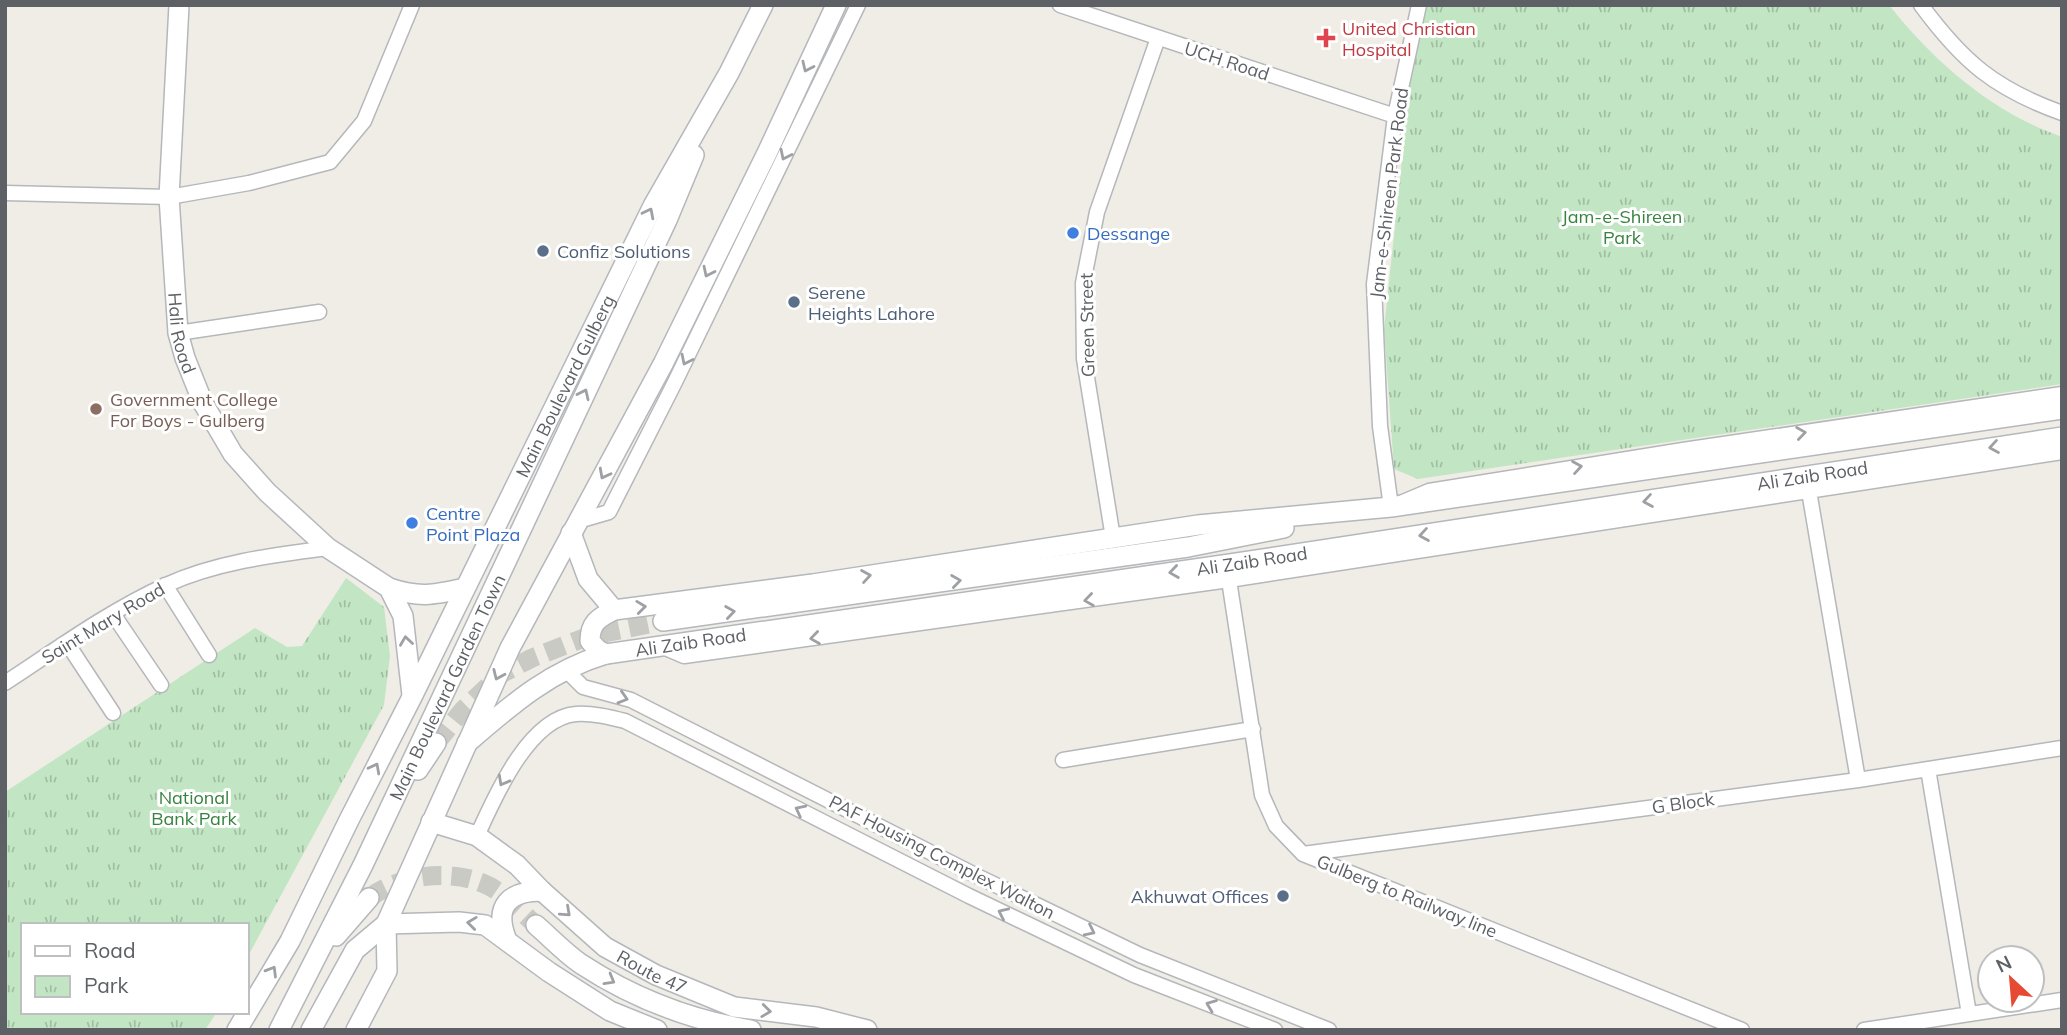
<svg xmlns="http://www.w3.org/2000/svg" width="2067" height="1035" viewBox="0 0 2067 1035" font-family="Mulish,sans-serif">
	<defs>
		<pattern id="park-tufts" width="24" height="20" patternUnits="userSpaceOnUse" patternTransform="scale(1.75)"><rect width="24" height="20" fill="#c2e6c4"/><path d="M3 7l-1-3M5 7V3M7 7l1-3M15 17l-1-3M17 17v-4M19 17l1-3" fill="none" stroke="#a1bea3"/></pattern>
	</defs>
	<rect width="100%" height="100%" fill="#efede5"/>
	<path fill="url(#park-tufts)" d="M 1427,5 L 1889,5 C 1934,62 1993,113 2062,137 L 2062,384 L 1418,479 L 1394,469 L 1384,329 L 1410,85 Z
		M 346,578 L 384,607 L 390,656 L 384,705 L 247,958 L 247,925 L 23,925 L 23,1012 L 217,1012 L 205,1030 L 5,1030 L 5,792 L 255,628 L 287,647 L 302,646 Z"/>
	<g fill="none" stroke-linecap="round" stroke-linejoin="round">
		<path stroke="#cacac5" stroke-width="19" stroke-dasharray="19 10" stroke-linecap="butt" d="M 436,743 L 463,710 L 501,674 L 532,658 L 589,636 L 663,621
			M 369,898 C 401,874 453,868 489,886 C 506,895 522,913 536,925"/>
		<g stroke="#b5b7bb" stroke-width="17">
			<path id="street" d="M 1060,5 L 1395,116
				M 1419,5 L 1395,116 L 1374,284 L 1380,426 L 1391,507 L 1429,491 L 1683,450 L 2062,394
				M 1921,5 C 1963,62 1995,89 2062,113
				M 5,193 L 169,197 L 249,183 L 330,162 L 364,121 L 412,5
				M 178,333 L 319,312
				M 1809,491 L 1858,780
				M 578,521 L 609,512 L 674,384 L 858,5
				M 1113,538 L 1084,359 L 1083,283 L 1097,212 L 1158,38
				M 1229,580 L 1262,795 L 1276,826 L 1303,854 L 1742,1030
				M 165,585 L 209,655
				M 113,614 L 161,685
				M 67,643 L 113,713
				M 663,647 L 684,656 L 1229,580 L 2062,452
				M 565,669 L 583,687 L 631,700 L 979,877 L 1140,955 L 1329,1030
				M 5,683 C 57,649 109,611 166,585 C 216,562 274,555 328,548
				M 1063,760 L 1253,729
				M 1928,769 L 1969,1014
				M 477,836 C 494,799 528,718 576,714 C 593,713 609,717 625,721 L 969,896 L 1134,975 L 1275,1030
				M 1303,854 L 1858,780 L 2062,748
				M 1864,1030 L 2062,1000"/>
		</g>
		<g stroke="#b4b7bc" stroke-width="22">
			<g id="secondary">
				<path id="s1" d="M 179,5 L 169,197 L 178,333 L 185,358 L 203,403 L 233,454 L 267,492 L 328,548 L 389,588 L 403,616 L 412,695"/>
				<path d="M 571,533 L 588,579 L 614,610 L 813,584 L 1198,525 L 1391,507 L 2062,409"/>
				<path d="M 389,588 C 420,598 433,595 465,588"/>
				<path d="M 663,621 L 1188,547 L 1284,528"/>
				<path d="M 606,654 L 598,650 L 590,641 C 590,623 598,618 614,610"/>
				<path id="s2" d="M 467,743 C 511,705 549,671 606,654 L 1230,564 L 2062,437"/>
				<path d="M 418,770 L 436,743"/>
				<path id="s3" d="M 431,822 L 477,836 L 517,865 L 542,891 L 605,947 L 656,975 L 734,1007 L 816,1017 L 867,1030"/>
				<path d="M 536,925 C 551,938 565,953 581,964 C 633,998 690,1020 751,1030"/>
				<path d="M 336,936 L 369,898"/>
				<path d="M 506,938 C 494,906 509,891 542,891"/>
				<path id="s4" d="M 237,1030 L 290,941 L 349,820 L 412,697 L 653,206 L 729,73 L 763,5"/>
				<path id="s5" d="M 279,1030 L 363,865 L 667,220 L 694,155"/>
				<path d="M 311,1030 L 355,950 L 386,924 L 459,922 L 485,925 L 549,972 L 610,1011 L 657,1030"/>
				<path d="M 356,1030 L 387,971 L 386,924 L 510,648 L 663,364 L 767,153 L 836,5"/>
			</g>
		</g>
		<use href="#street" stroke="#fff" stroke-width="14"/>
		<use href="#secondary" stroke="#fff" stroke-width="19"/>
	</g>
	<defs><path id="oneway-chevron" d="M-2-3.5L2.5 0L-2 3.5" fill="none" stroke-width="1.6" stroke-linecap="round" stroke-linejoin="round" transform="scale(1.75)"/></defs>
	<g stroke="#9ea0a3">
		<use href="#oneway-chevron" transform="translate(807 67) rotate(115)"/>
		<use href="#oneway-chevron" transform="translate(785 155) rotate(116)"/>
		<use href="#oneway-chevron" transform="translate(649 213) rotate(-63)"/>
		<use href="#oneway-chevron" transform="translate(708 272) rotate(116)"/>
		<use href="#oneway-chevron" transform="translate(686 360) rotate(116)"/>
		<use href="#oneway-chevron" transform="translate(584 394) rotate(-65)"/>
		<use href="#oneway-chevron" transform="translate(1801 433) rotate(-8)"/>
		<use href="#oneway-chevron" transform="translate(1994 447) rotate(171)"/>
		<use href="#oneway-chevron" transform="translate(1577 467) rotate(-9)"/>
		<use href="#oneway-chevron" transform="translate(604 474) rotate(118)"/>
		<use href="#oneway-chevron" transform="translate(1648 501) rotate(171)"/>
		<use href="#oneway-chevron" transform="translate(1424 535) rotate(171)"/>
		<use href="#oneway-chevron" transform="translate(1174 572) rotate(172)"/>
		<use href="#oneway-chevron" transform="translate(866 576) rotate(-9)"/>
		<use href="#oneway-chevron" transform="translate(956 581) rotate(-8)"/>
		<use href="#oneway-chevron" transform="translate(1089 600) rotate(172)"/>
		<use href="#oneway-chevron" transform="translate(641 607) rotate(-7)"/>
		<use href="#oneway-chevron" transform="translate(730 612) rotate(-8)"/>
		<use href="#oneway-chevron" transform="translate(815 638) rotate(172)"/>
		<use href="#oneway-chevron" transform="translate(406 641) rotate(-98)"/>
		<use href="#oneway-chevron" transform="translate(498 675) rotate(114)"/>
		<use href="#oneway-chevron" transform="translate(623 698) rotate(17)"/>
		<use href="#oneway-chevron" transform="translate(375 768) rotate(-62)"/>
		<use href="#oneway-chevron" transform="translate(503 781) rotate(119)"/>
		<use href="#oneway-chevron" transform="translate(800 810) rotate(-153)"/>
		<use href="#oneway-chevron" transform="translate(566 912) rotate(42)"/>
		<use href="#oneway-chevron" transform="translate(1003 913) rotate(-155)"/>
		<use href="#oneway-chevron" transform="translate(472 923) rotate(-173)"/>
		<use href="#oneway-chevron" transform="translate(1090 931) rotate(26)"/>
		<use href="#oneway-chevron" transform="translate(272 971) rotate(-59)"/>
		<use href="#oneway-chevron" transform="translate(610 980) rotate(30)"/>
		<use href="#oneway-chevron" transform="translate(1211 1005) rotate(-159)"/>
		<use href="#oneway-chevron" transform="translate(766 1011) rotate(7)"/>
	</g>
	<path fill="#e0444e" stroke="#fff" stroke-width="2.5" d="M1322.5 27.5h7v7h7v7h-7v7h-7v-7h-7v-7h7z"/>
	<g fill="#3f7fe0" stroke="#fff" stroke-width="2.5">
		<circle cx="1073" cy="233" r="7"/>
		<circle cx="412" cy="523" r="7"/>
	</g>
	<g fill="#5c6f8a" stroke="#fff" stroke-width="2.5">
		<circle cx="543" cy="251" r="7"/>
		<circle cx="794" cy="302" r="7"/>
		<circle cx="1283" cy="896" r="7"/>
	</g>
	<circle fill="#8d6e63" stroke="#fff" stroke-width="2.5" cx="96" cy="409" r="7"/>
	<g text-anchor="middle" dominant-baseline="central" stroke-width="6" stroke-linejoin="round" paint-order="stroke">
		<g font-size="18" fill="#be3a42" stroke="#fff" text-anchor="start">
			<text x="1342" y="28">United Christian<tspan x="1342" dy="21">Hospital</tspan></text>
		</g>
		<g font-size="18" fill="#5d6065" stroke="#fff">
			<text transform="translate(1227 61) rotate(18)">UCH Road</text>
			<text transform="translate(1389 193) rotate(-83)">Jam-e-Shireen Park Road</text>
			<text transform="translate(1087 325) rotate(-91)">Green Street</text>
			<text stroke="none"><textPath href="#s1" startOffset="329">Hali Road</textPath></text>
			<text stroke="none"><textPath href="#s4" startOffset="723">Main Boulevard Gulberg</textPath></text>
			<text stroke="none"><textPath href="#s2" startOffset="1386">Ali Zaib Road</textPath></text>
			<text stroke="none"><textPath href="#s2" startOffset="819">Ali Zaib Road</textPath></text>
			<text transform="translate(103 623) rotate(-31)">Saint Mary Road</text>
			<text stroke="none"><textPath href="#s2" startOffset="252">Ali Zaib Road</textPath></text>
			<text stroke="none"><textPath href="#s5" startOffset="382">Main Boulevard Garden Town</textPath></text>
			<text transform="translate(1683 803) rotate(-8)">G Block</text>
			<text transform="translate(942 857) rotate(27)">PAF Housing Complex Walton</text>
			<text transform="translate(1407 896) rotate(22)">Gulberg to Railway line</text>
			<text stroke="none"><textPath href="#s3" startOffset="271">Route 47</textPath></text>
		</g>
		<g font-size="18" fill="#36833e" stroke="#fff">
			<text x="1622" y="216">Jam-e-Shireen<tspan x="1622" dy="21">Park</tspan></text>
			<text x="194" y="797">National<tspan x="194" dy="21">Bank Park</tspan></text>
		</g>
		<g font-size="18" fill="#366cbe" stroke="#fff" text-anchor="start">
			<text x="1087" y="233">Dessange</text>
			<text x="426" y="513">Centre<tspan x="426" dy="21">Point Plaza</tspan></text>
		</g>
		<g font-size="18" fill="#4e5e75" stroke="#fff" text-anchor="start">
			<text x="557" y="251">Confiz Solutions</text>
			<text x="808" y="292">Serene<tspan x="808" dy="21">Heights Lahore</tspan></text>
			<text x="1269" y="896" text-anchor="end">Akhuwat Offices</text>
		</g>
		<g font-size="18" fill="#785e54" stroke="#fff" text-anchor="start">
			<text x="110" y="399">Government College<tspan x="110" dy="21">For Boys - Gulberg</tspan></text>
		</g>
	</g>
	<rect width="2067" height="1035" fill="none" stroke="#5d6065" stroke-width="14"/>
	<rect x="21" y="923" width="228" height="91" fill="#ffffff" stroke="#bebfc1" stroke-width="2"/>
	<rect x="35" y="946" width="35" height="10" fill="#ffffff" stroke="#bebfc1" stroke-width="2"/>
	<text x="84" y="958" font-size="21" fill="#5d6065">Road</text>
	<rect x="35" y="976" width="35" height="21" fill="url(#park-tufts)" stroke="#bebfc1" stroke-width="2"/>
	<text x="84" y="993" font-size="21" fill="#5d6065">Park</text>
	<g transform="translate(2011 979) rotate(334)"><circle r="33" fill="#ffffff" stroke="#bebfc1" stroke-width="2"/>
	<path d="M0-5L12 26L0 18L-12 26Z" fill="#e64a33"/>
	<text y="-10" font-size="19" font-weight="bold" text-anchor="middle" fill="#5d6065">N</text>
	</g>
</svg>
